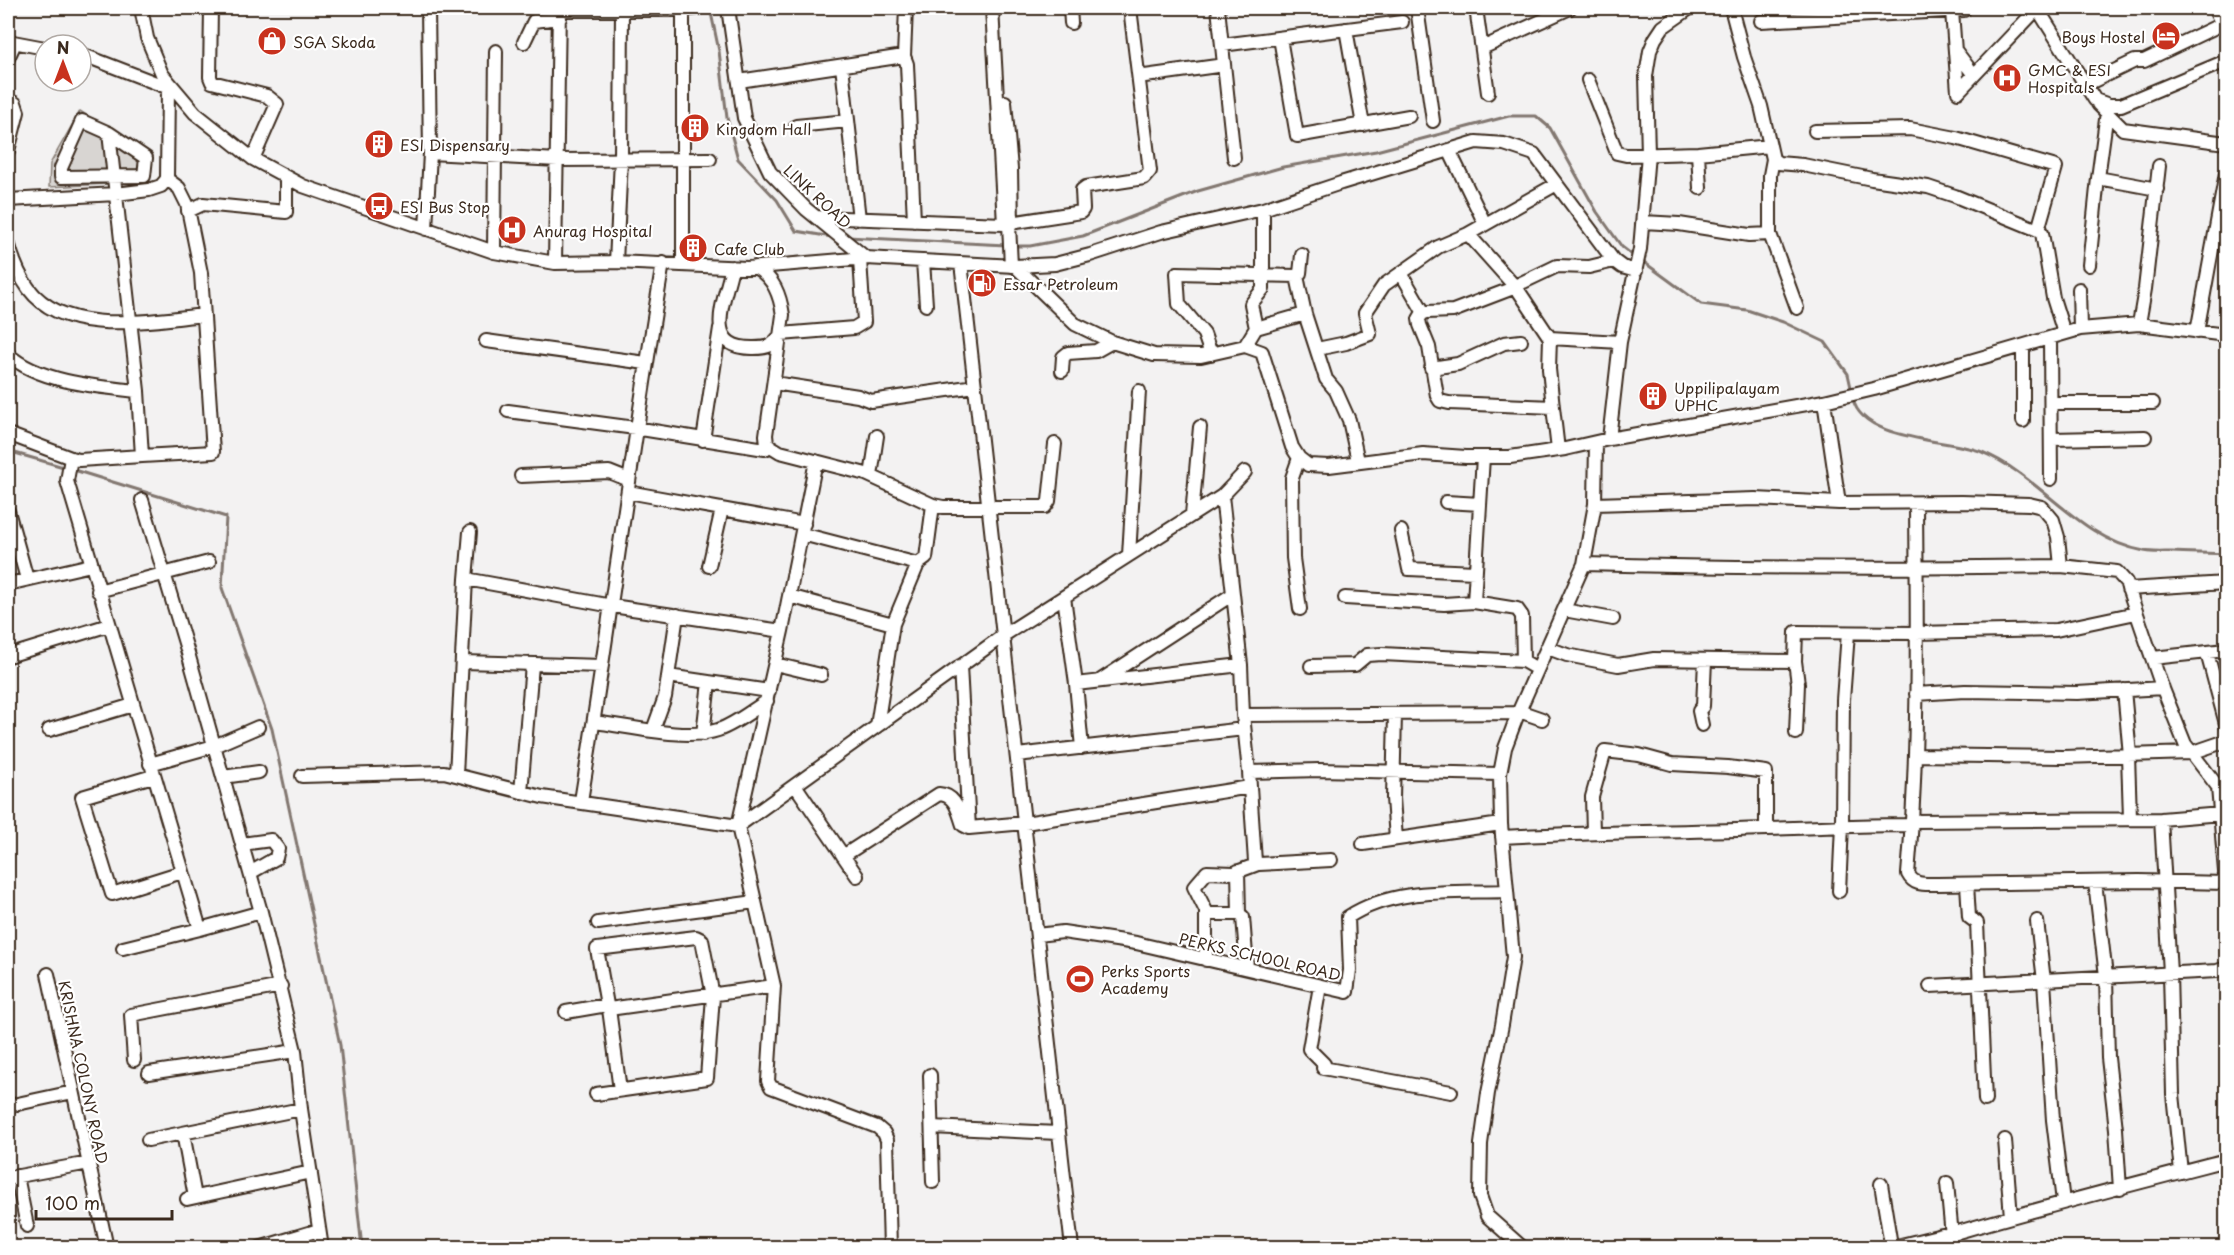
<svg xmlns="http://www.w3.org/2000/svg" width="2234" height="1255" viewBox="0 0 2234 1255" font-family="'Playpen Sans',sans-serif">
	<rect width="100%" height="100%" fill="#f3f2f2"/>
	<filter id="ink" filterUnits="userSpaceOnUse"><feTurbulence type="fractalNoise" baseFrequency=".0167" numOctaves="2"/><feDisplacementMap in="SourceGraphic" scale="12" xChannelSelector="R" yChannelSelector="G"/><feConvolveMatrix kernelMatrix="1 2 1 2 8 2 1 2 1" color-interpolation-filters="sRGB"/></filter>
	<g filter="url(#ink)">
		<path fill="#d8d5d2" stroke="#8a8078" stroke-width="1.5" d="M 80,111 L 153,158 L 146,182 L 49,187 L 50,164 Z"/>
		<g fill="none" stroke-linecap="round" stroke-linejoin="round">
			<path stroke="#827770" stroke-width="3" d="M 710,8 L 719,51 L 727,118 L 738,159 L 777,200 L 796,231 L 832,237
				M 847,237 L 1006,245
				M 1012,246 L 1030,246 L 1083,236 L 1198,191 L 1283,167 L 1376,151 L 1509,116 L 1536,116 L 1550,128 L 1597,212 L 1622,247 L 1635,257
				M 1641,260 L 1701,304 L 1747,310 L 1783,322 L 1825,342 L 1848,374 L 1852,392
				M 1853,399 C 1862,441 1949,439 1982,452 C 2041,476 2078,539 2144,551 C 2153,553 2163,552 2172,552 C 2190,553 2208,553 2226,554
				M 8,451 L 67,468
				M 74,470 L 226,517 L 222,588 L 272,729 L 340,1045 L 362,1248"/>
			<g stroke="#3b2a1e" stroke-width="16">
				<path id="minor" d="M 141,8 L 147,38 L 162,74 L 195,113 L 253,159 L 303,186 L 494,252 L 555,263 L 616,262 L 747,268 L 866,258 L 1015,266 L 1075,324 L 1112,342 L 1154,355 L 1201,356 L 1245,346 L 1262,352 L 1292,447 L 1299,458 L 1308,465 L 1329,466 L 1423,454 L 1466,457 L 1510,457 L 1565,449 L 1609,439 L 1824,401 L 1874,389 L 2080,329 L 2139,324 L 2226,335
					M 211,8 L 210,77 L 212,82 L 267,96 L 277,104 L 253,159
					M 728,8 L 744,118 L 770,172 L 806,209 L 866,258
					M 906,8 L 904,56 L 907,64 L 914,221
					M 992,8 L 1004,224
					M 1070,8 L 1071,23
					M 1218,8 L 1234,158
					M 1417,8 L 1433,121
					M 1476,8 L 1488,93
					M 1731,8 L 1744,57 L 1761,106 L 1773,159 L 1778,163 L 1803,165 L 1872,179 L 1928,187 L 1955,196 L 2038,230 L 2042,233 L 2053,298 L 2064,333
					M 2037,8 L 2095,100 L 2109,105 L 2121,105 L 2226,61
					M 560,10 L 683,10 L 698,8
					M 1952,11 L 1958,92
					M 1761,21 L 1964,10 L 1964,8
					M 1346,29 L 1363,125
					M 1280,38 L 1297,136 L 1409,116
					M 8,41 L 45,48
					M 524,42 L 534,21 L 560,18
					M 1222,45 L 1402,22
					M 1482,48 L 1570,8
					M 1955,50 L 1974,75
					M 81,54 L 174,90
					M 8,58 L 15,43
					M 842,66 L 859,219
					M 1145,76 L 1224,65
					M 1588,80 L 1617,153 L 1626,155 L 1698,153 L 1770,146
					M 739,81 L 904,56
					M 2085,85 L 2135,61 L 2144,61 L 2222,24 L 2214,8
					M 1958,92 L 2037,9
					M 8,100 L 15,103 L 18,112 L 8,151
					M 1005,102 L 1011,169 L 1012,224
					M 2098,104 L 2123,129 L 2226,143
					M 82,121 L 109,133 L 146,158 L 144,176 L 61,177 L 61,168 Z
					M 796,126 L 848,121
					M 1815,131 L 1910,129 L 1956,138 L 2056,167 L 2038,230
					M 1449,150 L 1485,224
					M 430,153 L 558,160 L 710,159
					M 1698,153 L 1700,188
					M 2098,178 L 2107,112
					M 8,200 L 116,194 L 149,190 L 161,186 L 167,179 L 168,88
					M 188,211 L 203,204 L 286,212 L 286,177
					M 816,217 L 1004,224 L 1081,212 L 1083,209 L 1082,190 L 1086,187 L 1144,178 L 1150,171 L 1130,8
					M 1643,222 L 1679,224 L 1749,235 L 1770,234 L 1797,308
					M 1009,224 L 1011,266
					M 426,229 L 430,153 L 428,8
					M 1468,234 L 1518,290 L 1550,338 L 1620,342
					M 1770,234 L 1770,175 L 1773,159
					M 8,242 C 12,257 19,276 29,289 C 66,338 151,320 204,315
					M 494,252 L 496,51
					M 1302,255 L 1300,273 L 1297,276 L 1305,314
					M 923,261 L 926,305
					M 616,262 L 621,160 L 622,8
					M 555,263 L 559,8
					M 961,263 L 1072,1248
					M 683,265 L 683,10
					M 2089,265 L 2098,178 L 2157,189
					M 1015,266 L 1055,264 L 1090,255 L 1161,232 L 1263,209 L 1341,183 L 1476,142 L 1504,144 L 1534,154 L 1614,261 L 1622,267 L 1636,271
					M 732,267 C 726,298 700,349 754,348 C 768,348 773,346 781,334 L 854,328 L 864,322 L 860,259
					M 755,267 C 774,278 780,295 783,315 L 766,435 L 767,444 L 780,452 L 866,474 L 933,505 L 943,507 L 1045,507 L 1049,501 L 1055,444
					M 1401,273 L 1424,313
					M 1515,286 L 1557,266 L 1589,267 L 1614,261
					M 1516,287 L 1453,311 L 1427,312 L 1422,314 L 1419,319 L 1420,325 L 1429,347 L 1437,396 L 1440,401 L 1449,403 L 1553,407 L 1558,450
					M 2079,289 L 2080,329
					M 2139,324 L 2145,289 L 2159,166
					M 1256,328 L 1251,304 L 1263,289 L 1263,209
					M 2197,332 L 2226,173
					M 1550,338 L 1549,369 L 1553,407
					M 2050,338 L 2051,479
					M 486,341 L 646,363
					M 1245,346 L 1256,328 L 1305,314 L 1326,379 L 1336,391 L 1349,420 L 1358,461
					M 2023,346 L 2023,421
					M 1317,349 L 1346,343 L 1370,334 L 1365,313 L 1384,285 L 1438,247 L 1468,234 L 1555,185
					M 8,354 C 37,382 99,387 138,391 L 109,133
					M 1211,354 L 1204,334 L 1179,304 L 1177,273 L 1297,276
					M 1431,368 L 1458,364 L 1504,343 L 1521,341
					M 1062,371 L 1063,357 L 1068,353 L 1096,351 L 1112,342
					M 774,383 L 858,396 L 871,401 L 975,386
					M 1824,401 L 1839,503
					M 2052,403 L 2153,403
					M 508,411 L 635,428 L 765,449 L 767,444
					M 8,434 L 71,458 L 79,460 L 142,456 L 138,391
					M 1609,439 L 1620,342 L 1640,249 L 1648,154 L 1646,76 L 1650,51 L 1655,39 L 1663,27 L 1690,8
					M 2052,439 L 2145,437
					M 703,440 L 720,328
					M 142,456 L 213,452 L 201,273 L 187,204 L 179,188 L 167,179
					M 1483,457 L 1474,602 L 1517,609 L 1522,616 L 1523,661 L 1537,669
					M 71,458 L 67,481 L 200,929 L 261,912 L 295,1051 L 301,1109 L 322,1248
					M 1299,458 L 1292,478 L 1293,558 L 1300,609
					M 521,476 L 609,472 L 629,480
					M 871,476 L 877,436
					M 628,492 L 804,524
					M 1222,496 L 1245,472
					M 142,500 L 188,653 L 261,912
					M 1446,502 L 1480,504
					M 1595,504 L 1755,499 L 1839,503 L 1962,502 L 2029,504 L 2042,507 L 2053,520 L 2058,537 L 2061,566 L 2117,572 L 2126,582 L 2161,684 L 2185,744 L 2218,787 L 2226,884
					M 1916,504 C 1917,627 1919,751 1908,874 C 1914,886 1925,884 1937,884 L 2139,881 L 2226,883
					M 8,511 L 27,579
					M 1192,515 L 1200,427
					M 1401,531 L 1409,569 L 1475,572
					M 802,534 L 918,564 L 926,558 L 933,505
					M 1129,555 L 1139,391
					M 1584,564 C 1743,568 1902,569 2061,566
					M 709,566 L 722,509
					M 466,579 L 470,532
					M 8,584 L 91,565
					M 2128,589 L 2226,583
					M 98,591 L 209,562
					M 789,596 L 893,624 L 918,564
					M 1064,597 L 1076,684 L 1241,665
					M 1345,598 L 1444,604 L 1474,602
					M 1564,610 L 1613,619
					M 782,631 L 738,826 L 774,986 L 768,1081 L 771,1087 L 877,1127 L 884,1133 L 887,1140 L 890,1248
					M 1548,648 L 1567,655 L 1618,665 L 1654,659 L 1795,661 L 1796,632 L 1915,633 L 2056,630 L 2136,613
					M 2207,653 L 2226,724
					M 8,656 L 109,625
					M 2153,658 L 2226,650
					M 1795,661 L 1798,684 L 1796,733
					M 463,662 L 602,666
					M 775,664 L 821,675
					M 960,666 L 969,828
					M 1311,666 L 1355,665 L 1367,655 L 1382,654 L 1523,661
					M 668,676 L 769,691
					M 1101,680 L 1233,594
					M 1076,684 L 1082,748
					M 2124,690 L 2130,755
					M 1916,694 L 1965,691 L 2077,693 L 2163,688
					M 1519,711 L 1542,719
					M 1395,714 L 1393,798 L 1396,839
					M 1243,715 L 1518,713
					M 594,722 C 629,726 686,741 718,730 C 736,724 751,711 767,701
					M 1702,725 L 1699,711 L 1703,706 L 1705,660
					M 877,726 L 893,624
					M 49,730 L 133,705
					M 653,730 L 665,697 L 677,615
					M 703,734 L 709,682
					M 1017,755 L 1244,729
					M 1915,755 L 2063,757 L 2191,753 L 2226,741
					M 2128,755 L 2130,818
					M 150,764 L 214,746 L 258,727
					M 456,775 L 466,579 L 612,606 L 782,631 L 816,461
					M 153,776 L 82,797 L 112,894 L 182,872
					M 302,776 L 444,772 L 542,797 L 738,826 L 1004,635 L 1222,496 L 1241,665 L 1243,715 L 1249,772
					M 223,777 L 259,772
					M 795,785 L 857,876
					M 1250,787 L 1255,862 L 1259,864 L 1331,860
					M 521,792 L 532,665
					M 581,801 C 610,622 633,442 663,263
					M 2161,819 L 2170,973 L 2173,1094 L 2181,1172
					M 1913,821 L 2161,819 L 2221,814
					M 1593,832 L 1592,797 L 1605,751 L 1639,755 L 1672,764 L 1728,767 L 1766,772 L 1766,829
					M 1502,837 C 1590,832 1678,832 1767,829 C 1815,827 1864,825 1912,825
					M 242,844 L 271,840 L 278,849 L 276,858 L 250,873
					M 1363,844 L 1501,824
					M 843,856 L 939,794 C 956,795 958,811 963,825 L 969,828 L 1025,823 L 1250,787 L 1249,772 L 1319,770 L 1500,774
					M 1238,871 L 1239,914 L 1243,917 L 1247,968
					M 2095,882 L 2106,976 L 2108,1058 L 2116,1129 L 2120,1189
					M 1967,884 L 1969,917 L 1977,923 L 1985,1100
					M 1839,891 L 1842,825 L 1843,700 L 1848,633
					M 1206,914 L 1239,914
					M 2037,921 L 2044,981 L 2053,1120 L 2063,1202
					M 598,923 L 755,902
					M 1037,935 L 1063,932 L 1136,943 L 1347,992 L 1350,970 L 1348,917 C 1394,887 1453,893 1506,891
					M 123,948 L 200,929
					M 1206,960 L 1206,911 L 1194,887 L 1207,872 L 1234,873 L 1258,864
					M 48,974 L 107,1248
					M 1320,986 L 1309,1049 L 1324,1064 L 1323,1068 L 1451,1092
					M 1930,986 L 2217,971 L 2226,968
					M 609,1009 L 620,1090
					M 566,1012 L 607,1005 L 609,1009 L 774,986
					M 134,1060 L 131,1015 L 281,986
					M 149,1073 L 295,1051
					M 930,1075 L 933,1182
					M 596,1094 L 707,1078 L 713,996 L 702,940 L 696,937 L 597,949 L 607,1005
					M 8,1106 L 73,1092
					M 932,1127 L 1058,1133
					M 183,1133 L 195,1197
					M 148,1140 L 301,1109
					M 2005,1140 L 2011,1217
					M 17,1176 L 27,1226
					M 8,1178 L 89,1163
					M 1881,1184 L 1891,1245 L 1897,1246 L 1942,1235 L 1952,1236 L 1947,1183
					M 187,1199 L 311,1172
					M 259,1248 L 319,1230
					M 1523,1248 L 1487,1216 L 1480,1196 L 1481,1144 L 1488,1093 L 1502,1025 L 1513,957 L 1501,824 L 1500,774 L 1505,748 L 1519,711 L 1584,564 L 1595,504 L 1596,442
					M 1951,1248 L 1952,1236 L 1958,1232 C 2047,1206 2137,1183 2226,1160"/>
			</g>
			<use href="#minor" stroke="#fff" stroke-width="12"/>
		</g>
	</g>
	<defs>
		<g id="hotel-disc" transform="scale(1.5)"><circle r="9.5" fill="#c8321e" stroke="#fff"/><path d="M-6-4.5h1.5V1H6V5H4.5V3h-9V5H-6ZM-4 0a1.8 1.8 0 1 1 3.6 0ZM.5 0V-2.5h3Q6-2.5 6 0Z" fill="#fff"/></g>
		<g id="shop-disc" transform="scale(1.5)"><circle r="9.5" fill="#c8321e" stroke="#fff"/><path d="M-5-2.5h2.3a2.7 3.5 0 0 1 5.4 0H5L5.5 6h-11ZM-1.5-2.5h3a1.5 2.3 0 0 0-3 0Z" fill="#fff"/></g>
		<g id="hospital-disc" transform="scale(1.5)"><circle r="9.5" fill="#c8321e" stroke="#fff"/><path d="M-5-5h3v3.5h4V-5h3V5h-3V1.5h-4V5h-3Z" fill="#fff"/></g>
		<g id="building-disc" transform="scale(1.5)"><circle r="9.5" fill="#c8321e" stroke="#fff"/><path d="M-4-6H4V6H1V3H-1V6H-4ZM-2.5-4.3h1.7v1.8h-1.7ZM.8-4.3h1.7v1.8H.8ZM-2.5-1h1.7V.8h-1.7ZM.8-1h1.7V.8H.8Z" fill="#fff"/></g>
		<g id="bus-disc" transform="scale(1.5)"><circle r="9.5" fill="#c8321e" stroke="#fff"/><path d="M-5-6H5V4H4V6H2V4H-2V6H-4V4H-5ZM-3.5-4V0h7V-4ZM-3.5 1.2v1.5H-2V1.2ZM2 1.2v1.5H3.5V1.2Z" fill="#fff"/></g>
		<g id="fuel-disc" transform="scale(1.5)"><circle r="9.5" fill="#c8321e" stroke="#fff"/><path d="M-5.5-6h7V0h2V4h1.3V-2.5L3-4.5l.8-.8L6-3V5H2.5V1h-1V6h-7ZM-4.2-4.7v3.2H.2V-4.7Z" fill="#fff"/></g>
		<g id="stadium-disc" transform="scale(1.5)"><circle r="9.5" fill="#c8321e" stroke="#fff"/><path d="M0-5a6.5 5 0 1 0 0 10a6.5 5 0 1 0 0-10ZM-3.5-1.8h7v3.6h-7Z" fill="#fff"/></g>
	</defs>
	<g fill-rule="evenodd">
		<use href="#hotel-disc" x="2166" y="36"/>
		<use href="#shop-disc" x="272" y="41"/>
		<use href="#hospital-disc" x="2007" y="78"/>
		<use href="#building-disc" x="695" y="128"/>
		<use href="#building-disc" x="379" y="144"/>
		<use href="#bus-disc" x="379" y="206"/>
		<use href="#hospital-disc" x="512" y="230"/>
		<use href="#building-disc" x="693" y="248"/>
		<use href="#fuel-disc" x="982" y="283"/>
		<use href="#building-disc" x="1653" y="396"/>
		<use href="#stadium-disc" x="1080" y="979"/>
	</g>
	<g text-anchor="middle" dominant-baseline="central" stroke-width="4.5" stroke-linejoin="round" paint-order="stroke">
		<g font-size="15" fill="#3b2a1e" stroke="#fff" text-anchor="start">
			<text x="2145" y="36" text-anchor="end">Boys Hostel</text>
			<text x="293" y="41">SGA Skoda</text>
			<text x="2028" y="69">GMC &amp; ESI<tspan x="2028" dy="17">Hospitals</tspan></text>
			<text x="716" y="128">Kingdom Hall</text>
			<text x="400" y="144">ESI Dispensary</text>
			<text x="400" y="206">ESI Bus Stop</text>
			<text x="533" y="230">Anurag Hospital</text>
			<text x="714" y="248">Cafe Club</text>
			<text x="1003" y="283">Essar Petroleum</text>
			<text x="1674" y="387">Uppilipalayam<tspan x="1674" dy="17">UPHC</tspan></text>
			<text x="1101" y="970">Perks Sports<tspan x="1101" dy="17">Academy</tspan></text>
		</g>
		<g font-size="15" fill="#3b2a1e" stroke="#fff">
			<text transform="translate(818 196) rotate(43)">LINK ROAD</text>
			<text transform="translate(1260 956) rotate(13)">PERKS SCHOOL ROAD</text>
			<text transform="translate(84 1072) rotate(78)">KRISHNA COLONY ROAD</text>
		</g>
	</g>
	<rect width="2234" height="1255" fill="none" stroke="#fff" stroke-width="30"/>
	<rect x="15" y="15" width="2204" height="1225" fill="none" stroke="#3b2a1e" stroke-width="2" filter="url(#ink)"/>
	<g transform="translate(63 63)"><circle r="28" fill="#ffffff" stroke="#b1aaa5" stroke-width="1.5"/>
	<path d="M0-4.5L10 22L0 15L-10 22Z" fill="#c8321e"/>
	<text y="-9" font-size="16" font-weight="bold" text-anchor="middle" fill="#3b2a1e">N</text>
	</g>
	<path d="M36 1210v9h136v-9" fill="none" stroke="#3b2a1e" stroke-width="3"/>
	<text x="45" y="1210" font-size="18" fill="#3b2a1e" stroke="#ffffff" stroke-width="4.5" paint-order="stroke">100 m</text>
</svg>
